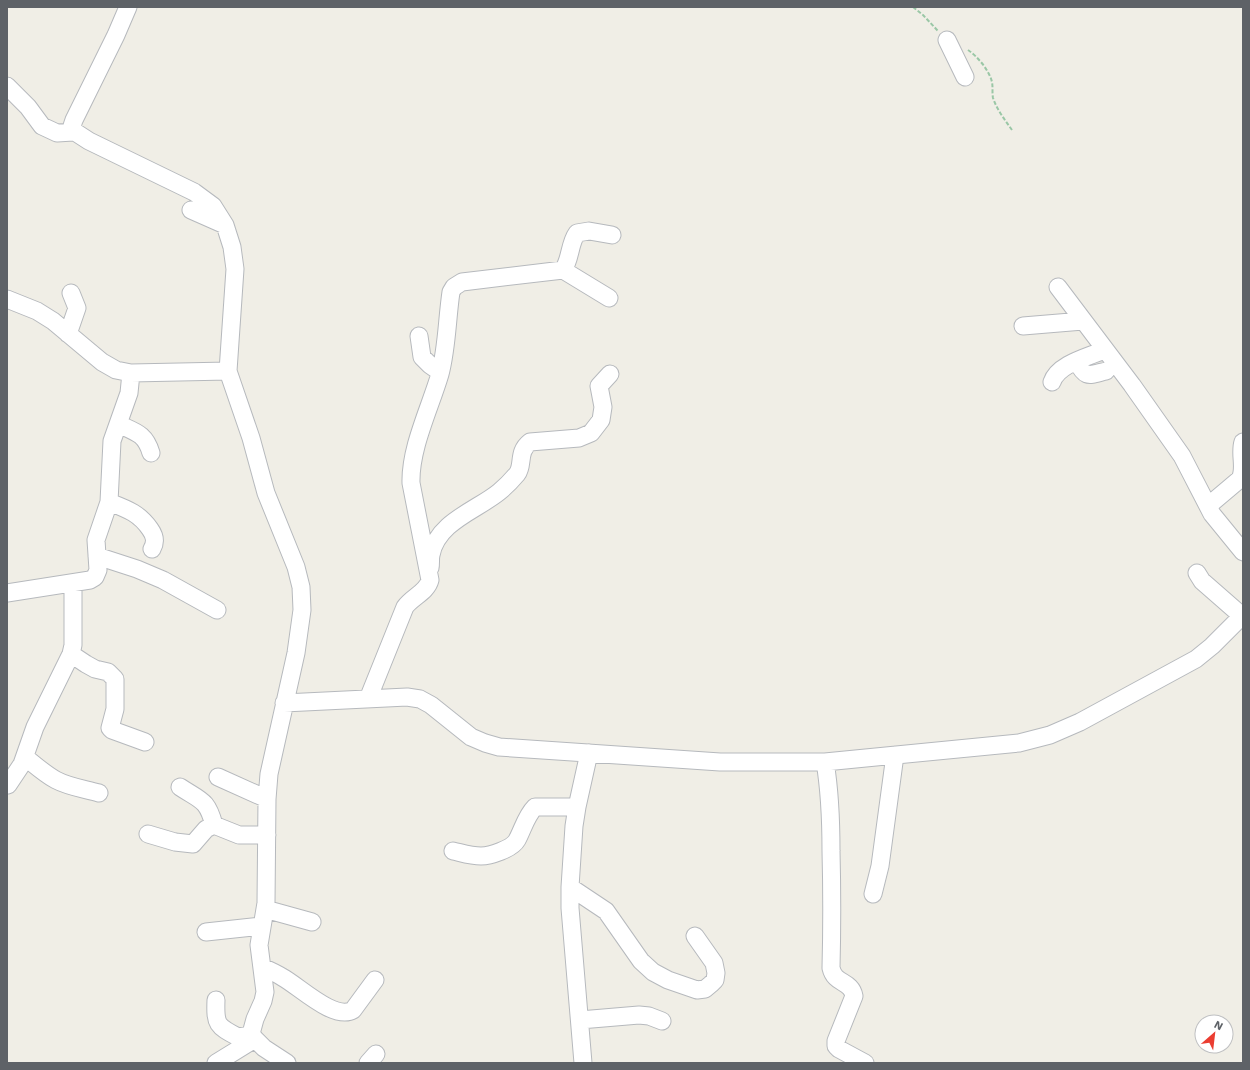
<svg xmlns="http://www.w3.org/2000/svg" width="1250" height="1070" viewBox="0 0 1250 1070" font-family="'Work Sans',sans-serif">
	<rect width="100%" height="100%" fill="#f0eee6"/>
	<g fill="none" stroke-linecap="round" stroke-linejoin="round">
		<g stroke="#b6b9bd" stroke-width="19">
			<path id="minor" d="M 128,7 L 116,35 L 74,120 L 72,126 L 72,130 L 89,141 L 194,192 L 213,206 L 225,225 L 232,247 L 235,269 L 228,371 L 251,438 L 266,493 L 296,567 L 301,587 L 302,610 L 296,653 L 269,774 L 267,799 L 266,903 L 259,945 L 265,992 L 263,1001 L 255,1019 L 252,1030 L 252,1035 L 255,1039 L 264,1048 L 287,1063
				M 947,40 L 965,77
				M 7,86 L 28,107 L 42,126 L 57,133 L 73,132
				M 191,210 L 225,225
				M 563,270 L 609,298
				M 1058,287 L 1132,385 L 1182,456 L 1212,514 L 1243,552
				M 7,299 L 37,311 L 53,321 L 102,362 L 116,370 L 131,373 L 228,371
				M 1023,326 L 1083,321
				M 68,334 L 77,308 L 71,293
				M 419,336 L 422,357 L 430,365 L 440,372
				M 1077,361 C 1085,379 1089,375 1106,371
				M 1052,382 C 1058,364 1088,357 1104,350
				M 118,424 C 135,432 145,433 151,453
				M 109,502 C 127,509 139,513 150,529 C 155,536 156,542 152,549
				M 1208,506 L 1240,479 C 1246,468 1239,454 1243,442
				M 97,556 L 137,569 L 163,580 L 217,610
				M 430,568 C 431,564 430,559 431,555 C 437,522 477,510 499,492 C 505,487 512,480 517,474 C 524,465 517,452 530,442 L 579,438 L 591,433 L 601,420 L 603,407 L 599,386 L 610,374
				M 1197,573 L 1202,581 L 1242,616
				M 7,593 L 90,580 L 95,577 L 98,570 L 96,540 L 109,502 L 112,441 L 129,393 L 131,373
				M 71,654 L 86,664 L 95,669 L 108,672 L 115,679 L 115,709 L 110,728 L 112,730 L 145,742
				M 368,699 L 405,607 C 412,597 427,592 430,580 L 411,483 C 410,448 430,408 440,374 C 447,348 447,319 451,292 L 454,287 L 462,282 L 563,270 C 571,259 569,244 577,233 L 589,231 L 612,235
				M 284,703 L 407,697 L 420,699 L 431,705 L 471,737 L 485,743 L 499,747 L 720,762 L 825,762 L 1019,743 L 1050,735 L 1080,722 L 1196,659 L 1212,646 L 1243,615
				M 25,757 C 35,765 45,774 56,780 C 69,787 85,789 99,793
				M 825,762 C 830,792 831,821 831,851 C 832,890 832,929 831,968 C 835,985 851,980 854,996 L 836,1041 L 836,1046 L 839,1049 L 865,1063
				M 218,777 L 267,799
				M 8,785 L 22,764 L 35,727 L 71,654 L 73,645 L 73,583
				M 180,787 C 201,801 207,799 214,825
				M 148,834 L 175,842 L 193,844 L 206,829 L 214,825 L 239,835 L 267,835
				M 453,851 C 462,853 471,856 481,856 C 490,856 512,849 517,840 C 523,829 526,816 535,807 L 577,807
				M 570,887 L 606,911 L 641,961 L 653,972 L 668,980 L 697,990 L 705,989 L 711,984 L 715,980 L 716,973 L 714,963 L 695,936
				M 873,894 L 880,866 L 895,755
				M 265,909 L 312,922
				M 206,932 L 262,926
				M 262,967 C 269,970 276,973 282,977 C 299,986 334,1021 353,1010 L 375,980
				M 216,1000 C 215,1025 217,1026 238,1037 L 252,1035
				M 580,1020 L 639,1015 L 649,1016 L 662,1021
				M 216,1063 L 255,1039
				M 368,1063 L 376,1054
				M 583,1063 L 570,908 L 570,887 L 574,826 L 577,807 L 589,753"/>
		</g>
		<path stroke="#9ac7a6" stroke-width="2" stroke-dasharray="4 2" stroke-linecap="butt" d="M 913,7 L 923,15 L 938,31
			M 968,50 C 978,57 989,70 992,82 C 993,87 992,93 993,98 C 997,110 1005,120 1012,130"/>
		<use href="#minor" stroke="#fff" stroke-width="17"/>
	</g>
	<rect width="1250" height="1070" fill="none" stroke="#5e6267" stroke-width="16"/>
	<g transform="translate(1214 1034) rotate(28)"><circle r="19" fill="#ffffff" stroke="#bfc0c2"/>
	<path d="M0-3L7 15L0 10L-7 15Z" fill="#eb3d31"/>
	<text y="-6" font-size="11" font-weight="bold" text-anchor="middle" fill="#5e6267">N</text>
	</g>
</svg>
